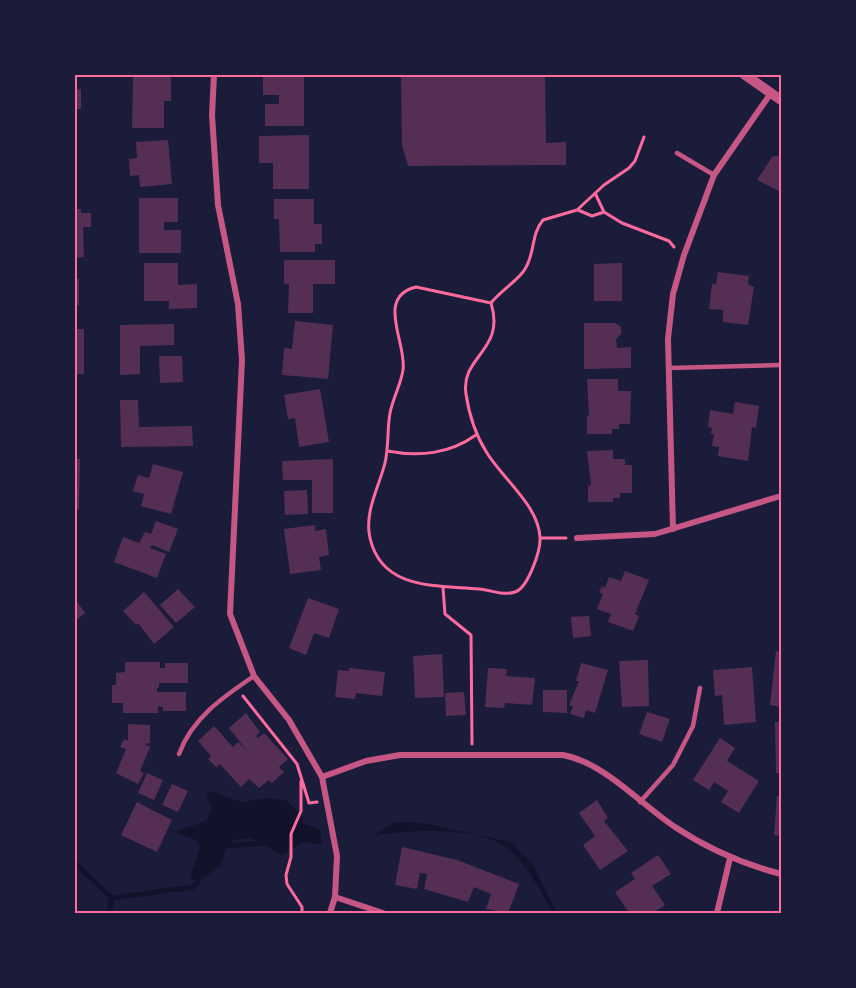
<svg xmlns="http://www.w3.org/2000/svg" width="856" height="988" viewBox="0 0 856 988" font-family="'Titillium Web',sans-serif">
	<rect width="100%" height="100%" fill="#1b1b3a"/>
	<path fill="#12122b" d="M 210,791 L 241,802 L 269,798 L 286,800 L 302,816 L 303,824 L 320,829 L 322,842 L 318,844 L 302,842 L 282,855 L 251,838 L 234,840 L 227,846 L 220,866 L 201,880 L 190,879 L 200,846 L 194,839 L 174,832 L 206,821 L 212,809 L 206,794 Z
		M 395,822 L 423,823 L 515,843 L 518,851 L 532,863 L 557,913 L 553,913 C 541,891 527,865 508,849 C 481,825 406,830 373,836 Z"/>
	<g fill="none" stroke-linecap="round" stroke-linejoin="round">
		<path stroke="#12122b" stroke-width="5" d="M 223,846 L 267,843
			M 75,863 L 112,898 L 193,887 L 202,876
			M 109,913 L 112,898"/>
	</g>
	<path fill="#542f53" d="M 133,75 L 171,75 L 171,101 L 164,101 L 164,128 L 132,128 Z
		M 263,75 L 304,75 L 304,126 L 265,126 L 265,104 L 279,104 L 279,95 L 263,95 Z
		M 401,75 L 545,75 L 546,143 L 566,142 L 566,165 L 408,166 L 402,145 Z
		M 81,89 L 81,109 L 75,109 L 75,90 Z
		M 309,135 L 309,189 L 273,189 L 273,163 L 259,163 L 259,136 Z
		M 168,140 L 172,184 L 140,187 L 139,175 L 130,176 L 129,159 L 137,158 L 136,142 Z
		M 781,155 L 781,192 L 757,180 L 772,157 Z
		M 139,198 L 178,198 L 178,222 L 164,222 L 164,230 L 181,230 L 181,253 L 139,253 Z
		M 274,199 L 314,199 L 314,224 L 322,224 L 322,244 L 315,244 L 315,252 L 280,252 L 279,219 L 274,219 Z
		M 75,209 L 81,209 L 81,213 L 91,213 L 91,227 L 83,227 L 84,257 L 75,258 Z
		M 284,260 L 335,260 L 335,284 L 313,284 L 313,313 L 288,313 L 289,284 L 284,284 Z
		M 144,263 L 178,263 L 178,285 L 197,284 L 197,308 L 169,309 L 169,301 L 144,301 Z
		M 622,263 L 622,301 L 594,301 L 594,264 Z
		M 718,272 L 749,276 L 748,284 L 754,287 L 748,325 L 723,322 L 723,310 L 709,309 L 712,284 L 716,284 Z
		M 75,279 L 79,279 L 79,305 L 75,305 Z
		M 295,321 L 333,325 L 328,379 L 282,375 L 284,348 L 292,349 Z
		M 584,323 L 615,323 L 621,327 L 621,334 L 616,339 L 617,348 L 631,347 L 631,368 L 584,369 Z
		M 174,324 L 174,345 L 140,346 L 140,374 L 120,375 L 120,325 Z
		M 75,329 L 84,329 L 84,374 L 75,374 Z
		M 159,356 L 182,356 L 183,382 L 160,383 Z
		M 587,379 L 618,379 L 618,391 L 631,391 L 630,424 L 619,424 L 619,429 L 612,429 L 612,434 L 587,434 L 587,416 L 589,416 Z
		M 320,389 L 329,442 L 299,447 L 295,418 L 288,419 L 284,395 Z
		M 120,400 L 138,400 L 139,427 L 192,426 L 193,446 L 121,447 Z
		M 735,402 L 759,406 L 756,428 L 752,427 L 748,461 L 718,456 L 719,447 L 712,446 L 714,434 L 711,434 L 712,428 L 708,427 L 710,410 L 733,414 Z
		M 613,450 L 613,459 L 625,459 L 625,465 L 632,465 L 632,493 L 620,493 L 620,498 L 613,498 L 613,502 L 588,502 L 588,486 L 591,485 L 587,451 Z
		M 75,459 L 80,459 L 79,510 L 75,510 Z
		M 333,459 L 333,513 L 312,513 L 312,480 L 283,480 L 282,461 Z
		M 153,464 L 183,472 L 171,514 L 141,506 L 144,494 L 133,491 L 138,475 L 149,478 Z
		M 307,490 L 308,514 L 285,515 L 284,491 Z
		M 156,521 L 178,529 L 169,552 L 152,545 L 150,548 L 166,554 L 157,578 L 114,562 L 123,537 L 139,543 L 145,532 L 151,534 Z
		M 315,525 L 315,531 L 326,529 L 329,555 L 319,557 L 321,570 L 290,574 L 284,529 Z
		M 625,571 L 649,580 L 635,614 L 639,616 L 633,631 L 608,622 L 611,614 L 597,609 L 603,594 L 599,592 L 602,586 L 605,588 L 609,577 L 621,581 Z
		M 178,589 L 195,607 L 176,623 L 160,605 Z
		M 144,592 L 174,627 L 154,644 L 138,623 L 136,625 L 123,611 Z
		M 308,598 L 339,609 L 329,638 L 314,633 L 306,655 L 289,648 Z
		M 75,599 L 85,613 L 75,621 Z
		M 589,616 L 591,636 L 573,638 L 571,617 Z
		M 776,651 L 781,652 L 781,707 L 770,705 Z
		M 442,654 L 444,697 L 415,698 L 413,656 Z
		M 648,660 L 649,706 L 622,707 L 619,661 Z
		M 125,662 L 160,662 L 160,668 L 165,668 L 165,663 L 188,663 L 188,683 L 159,683 L 159,688 L 157,688 L 157,692 L 186,692 L 186,711 L 163,711 L 163,707 L 158,706 L 158,713 L 123,713 L 123,703 L 112,703 L 112,685 L 116,685 L 116,673 L 125,672 Z
		M 581,663 L 608,670 L 595,713 L 586,710 L 584,718 L 570,714 L 573,706 L 569,705 L 579,681 L 576,681 Z
		M 752,667 L 756,722 L 724,725 L 722,695 L 715,696 L 713,670 Z
		M 349,668 L 385,672 L 382,696 L 356,693 L 355,699 L 335,697 L 338,670 L 349,671 Z
		M 488,668 L 507,669 L 506,676 L 535,678 L 532,705 L 505,703 L 504,708 L 485,707 Z
		M 543,690 L 567,690 L 567,713 L 543,712 Z
		M 464,692 L 466,715 L 446,716 L 445,693 Z
		M 647,712 L 670,719 L 662,742 L 639,734 Z
		M 246,713 L 260,732 L 256,736 L 258,738 L 264,733 L 288,759 L 279,767 L 284,772 L 272,783 L 269,780 L 259,788 L 249,779 L 241,787 L 220,764 L 216,767 L 208,759 L 211,756 L 198,741 L 214,726 L 233,747 L 238,742 L 247,751 L 229,728 Z
		M 775,722 L 781,722 L 781,773 L 776,773 Z
		M 128,724 L 150,725 L 150,743 L 144,744 L 150,747 L 140,771 L 144,773 L 138,784 L 116,773 L 126,749 L 120,747 L 124,739 L 128,741 Z
		M 720,738 L 735,748 L 727,761 L 759,781 L 739,813 L 721,802 L 728,791 L 714,782 L 709,790 L 693,780 Z
		M 147,773 L 163,780 L 154,800 L 138,793 Z
		M 172,784 L 188,791 L 178,812 L 162,805 Z
		M 777,796 L 781,796 L 781,836 L 774,835 Z
		M 597,800 L 608,818 L 604,821 L 628,851 L 600,870 L 583,845 L 595,836 L 579,813 Z
		M 137,802 L 172,820 L 157,852 L 121,835 Z
		M 402,847 L 457,860 L 519,884 L 508,913 L 486,909 L 491,894 L 474,887 L 468,902 L 424,889 L 427,874 L 420,873 L 417,889 L 395,885 Z
		M 658,855 L 671,874 L 652,886 L 665,905 L 653,913 L 629,913 L 615,892 L 635,879 L 631,873 Z"/>
	<g fill="none" stroke-linecap="round" stroke-linejoin="round">
		<path stroke="#ff6b9d" stroke-width="3" d="M 595,193 L 604,212 L 622,223 L 669,241 L 674,247
			M 578,210 L 592,216 L 604,212
			M 491,303 C 506,351 460,356 466,394 C 469,414 476,436 487,453 C 503,479 538,505 540,537 C 541,550 528,588 515,592 C 503,596 491,590 479,589 C 438,585 382,591 370,538 C 364,512 379,487 385,463 C 389,446 387,429 390,413 C 393,398 401,384 403,370 C 407,343 375,297 416,287 L 491,303 C 501,290 519,280 525,269 C 535,254 531,234 543,220 L 577,210 L 604,185 L 629,168 L 635,161 L 644,137
			M 387,451 C 420,457 449,454 476,435
			M 540,538 L 566,538
			M 443,588 L 445,614 L 471,635 L 472,744
			M 243,696 L 297,764 L 309,803 L 317,802
			M 301,781 L 301,811 L 291,834 L 291,857 L 286,875 L 287,884 L 302,907 L 302,913"/>
		<path stroke="#c65784" stroke-width="4.5" d="M 677,153 L 714,175
			M 669,368 L 781,365
			M 179,754 C 192,718 223,697 254,676
			M 640,802 L 673,765 L 693,726 L 700,688"/>
		<path stroke="#c65784" stroke-width="6" d="M 214,75 L 212,115 L 218,205 L 238,304 L 242,360 L 230,614 L 254,676 L 289,720 L 322,777 L 337,856 L 335,897 L 330,913
			M 673,529 L 668,339 L 673,294 L 684,255 L 714,175 L 771,93
			M 577,538 L 655,534 L 781,496
			M 322,777 L 366,761 L 400,755 L 563,755 C 605,763 640,804 675,827 C 708,849 743,864 781,874
			M 335,897 L 383,913
			M 717,913 L 730,858"/>
		<path stroke="#c65784" stroke-width="10" d="M 745,75 L 781,100"/>
	</g>
	<rect width="856" height="988" fill="none" stroke="#1b1b3a" stroke-width="153"/>
	<rect x="76" y="76" width="704" height="836" fill="none" stroke="#ff6b9d" stroke-width="2"/>
</svg>
